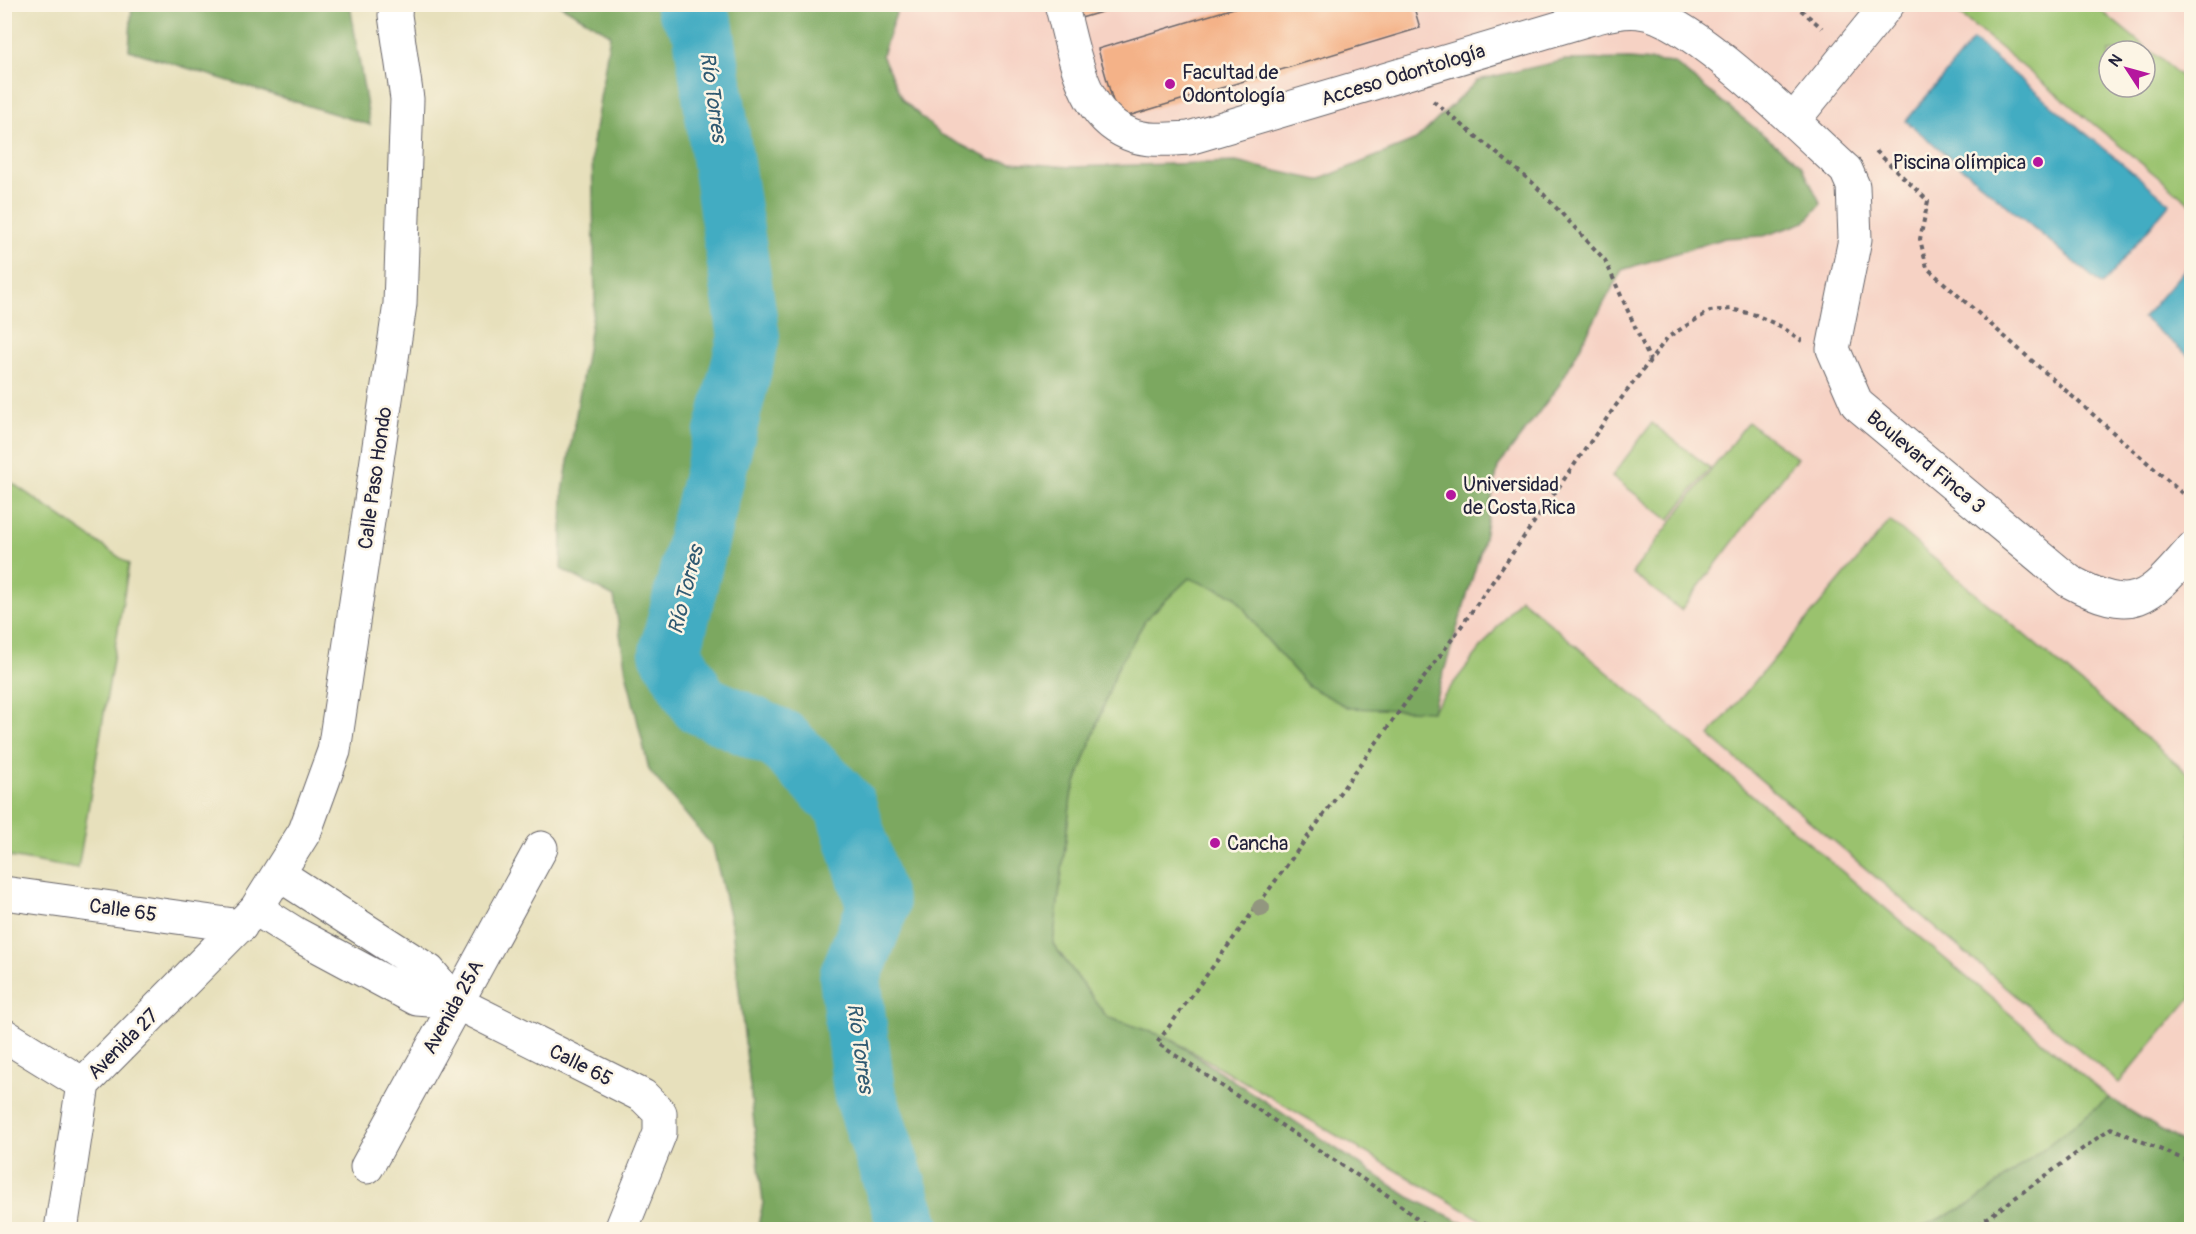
<svg xmlns="http://www.w3.org/2000/svg" width="2196" height="1234" viewBox="0 0 2196 1234" font-family="Pangolin,sans-serif">
	<rect width="100%" height="100%" fill="#fcf5e5"/>
	<filter id="ink" filterUnits="userSpaceOnUse"><feTurbulence type="fractalNoise" baseFrequency=".0167" numOctaves="2"/><feDisplacementMap in="SourceGraphic" scale="12" xChannelSelector="R" yChannelSelector="G"/><feConvolveMatrix kernelMatrix="1 2 1 2 8 2 1 2 1" color-interpolation-filters="sRGB"/></filter>
	<filter id="wash" filterUnits="userSpaceOnUse"><feTurbulence type="fractalNoise" baseFrequency=".008" numOctaves="4" result="noise"/><feDisplacementMap in="SourceGraphic" scale="24" xChannelSelector="R" yChannelSelector="G"/><feGaussianBlur stdDeviation="1.35" result="paint"/><feColorMatrix in="noise" values="0 0 0 0 0 0 0 0 0 0 0 0 0 0 0 0 0 1.4 0 .05"/><feComposite in="paint" operator="in"/></filter>
	<g filter="url(#wash)">
		<rect width="100%" height="100%" fill="#e7e0bc"/>
		<path fill="#f6d2c4" fill-rule="evenodd" d="M 686,5 L 2191,5 L 2191,1229 L 910,1229 ZM 2109,51 L 2145,51 L 2145,87 L 2109,87 Z"/>
		<path fill="#9ac26e" stroke="#5e7254" stroke-width="1.5" fill-rule="evenodd" d="M 1948,5 L 2094,5 L 2191,84 L 2191,204 ZM 2109,51 L 2145,51 L 2145,87 L 2109,87 Z
			M 1748,422 L 1797,458 L 1681,610 L 1632,573 Z
			M 1652,423 L 1710,468 L 1669,520 L 1612,476 Z
			M 5,478 L 129,564 L 78,869 L 5,856 Z
			M 1890,521 L 2191,776 L 2191,997 L 2119,1083 L 1709,736 Z
			M 1189,578 L 1235,596 L 1264,636 L 1308,686 L 1432,711 L 1520,598 L 2109,1098 L 1973,1203 L 1917,1229 L 1497,1229 L 1169,1038 L 1107,1017 L 1053,944 L 1071,797 L 1117,669 L 1146,619 Z"/>
		<path fill="#7ba861" stroke="#4e654e" stroke-width="1.5" d="M 132,5 L 350,5 L 370,125 L 129,50 Z
			M 560,5 L 899,5 L 882,55 L 902,99 L 940,134 L 991,160 L 1070,167 L 1236,162 L 1318,180 L 1416,140 L 1478,80 L 1565,60 L 1630,59 L 1674,63 L 1801,165 L 1821,204 L 1805,222 L 1764,236 L 1725,238 L 1622,270 L 1560,384 L 1498,467 L 1483,543 L 1432,711 L 1349,708 L 1308,686 L 1264,636 L 1235,596 L 1189,578 L 1146,619 L 1117,669 L 1071,797 L 1053,944 L 1107,1017 L 1169,1038 L 1409,1197 L 1476,1229 L 757,1229 L 763,1203 L 732,928 L 713,847 L 649,770 L 626,672 L 614,597 L 561,569 L 563,492 L 595,301 L 592,149 L 610,34 Z
			M 2109,1098 L 2191,1148 L 2191,1229 L 1917,1229 L 1973,1203 Z"/>
		<path fill="#43acc2" stroke="#32677e" stroke-width="1.5" d="M 1973,40 L 2170,203 L 2102,285 L 1906,121 Z
			M 2191,262 L 2191,358 L 2143,318 Z"/>
		<g fill="none" stroke-linecap="round" stroke-linejoin="round">
			<path stroke="#43acc2" stroke-width="62" d="M 686,4 L 703,28 L 749,337 L 670,652 L 700,704 L 781,740 L 845,805 L 878,907 L 850,977 L 864,1091 L 910,1230"/>
		</g>
		<g id="blocks">
			<path fill="#f4b288" d="M 1077,4 L 1125,4 L 1125,5 L 1081,18 Z
				M 1247,4 L 1413,4 L 1420,28 L 1118,119 L 1098,49 Z"/>
		</g>
	</g>
	<g filter="url(#ink)">
		<use href="#blocks" fill-opacity="0" stroke="#676468" stroke-width="1.5"/>
		<g fill="none" stroke-linecap="round" stroke-linejoin="round">
			<g stroke="#676468" stroke-width="35">
				<path id="minor" d="M 1061,4 C 1074,49 1080,114 1129,134 C 1147,142 1170,139 1189,138 L 1589,19 C 1605,15 1623,10 1639,12 C 1688,15 1806,134 1846,170 L 1853,186 L 1855,239 L 1833,349 L 1857,404 L 2069,581 C 2134,616 2147,601 2192,549
					M 1793,121 L 1888,4
					M 280,875 L 429,971 L 455,1002
					M 4,893 L 241,926
					M 256,909 L 296,934 L 417,999 L 455,1002 L 643,1096 L 660,1113 L 660,1133 L 621,1230
					M 4,1035 L 83,1084
					M 367,1167 L 541,848
					M 61,1230 L 83,1084 L 256,909 L 305,831 L 334,751 L 400,304 L 407,99 L 395,15 L 396,4"/>
			</g>
			<path stroke="#676468" stroke-width="4" stroke-dasharray="4.5 4.5" stroke-linecap="butt" d="M 1794,4 L 1822,28
				M 1433,101 L 1533,183 L 1605,260 L 1650,360
				M 1876,151 L 1928,201 L 1920,239 L 1927,268 L 2192,502
				M 1428,1225 L 1438,1230
				M 1431,1230 L 1390,1197 L 1157,1043 L 1458,631 L 1614,408 L 1668,337 L 1710,311 L 1731,309 L 1756,315 L 1782,327 L 1802,341
				M 1971,1230 L 2111,1128 L 2192,1163"/>
			<use href="#minor" stroke="#fff" stroke-width="33"/>
		</g>
		<circle fill="#92967f" cx="1261" cy="908" r="9"/>
	</g>
	<g fill="#b5179e" stroke="#fcf5e5" stroke-width="2">
		<circle cx="1170" cy="84" r="6"/>
		<circle cx="2038" cy="162" r="6"/>
		<circle cx="1451" cy="495" r="6"/>
		<circle cx="1215" cy="843" r="6"/>
	</g>
	<g text-anchor="middle" dominant-baseline="central" stroke-width="5" stroke-linejoin="round" paint-order="stroke">
		<g font-size="20" fill="#22223b" stroke="#fcf5e5" text-anchor="start">
			<text x="1182" y="72">Facultad de<tspan x="1182" dy="23">Odontología</tspan></text>
			<text x="2026" y="162" text-anchor="end">Piscina olímpica</text>
			<text x="1463" y="484">Universidad<tspan x="1463" dy="23">de Costa Rica</tspan></text>
			<text x="1227" y="843">Cancha</text>
		</g>
		<g font-size="20" fill="#22223b" stroke="#fcf5e5">
			<text transform="translate(1403 75) rotate(-17)">Acceso Odontología</text>
			<text transform="translate(1926 462) rotate(40)">Boulevard Finca 3</text>
			<text transform="translate(375 478) rotate(-82)">Calle Paso Hondo</text>
			<text transform="translate(123 910) rotate(8)">Calle 65</text>
			<text transform="translate(453 1007) rotate(-61)">Avenida 25A</text>
			<text transform="translate(123 1044) rotate(-45)">Avenida 27</text>
			<text transform="translate(581 1065) rotate(27)">Calle 65</text>
		</g>
		<g font-size="21" font-style="italic" fill="#2f5971" stroke="#fcf5e5">
			<text transform="translate(713 97) rotate(82)">Río Torres</text>
			<text transform="translate(686 590) rotate(-76)">Río Torres</text>
			<text transform="translate(860 1048) rotate(82)">Río Torres</text>
		</g>
	</g>
	<rect width="2196" height="1234" fill="none" stroke="#fcf5e5" stroke-width="24"/>
	<g transform="translate(2127 69) rotate(306)"><circle r="28" fill="#fcf5e5" stroke="#a5a1a1" stroke-width="1.5"/>
	<path d="M0-4.5L10 22L0 15L-10 22Z" fill="#b5179e"/>
	<text y="-9" font-size="16" font-weight="bold" text-anchor="middle" fill="#22223b">N</text>
	</g>
</svg>
